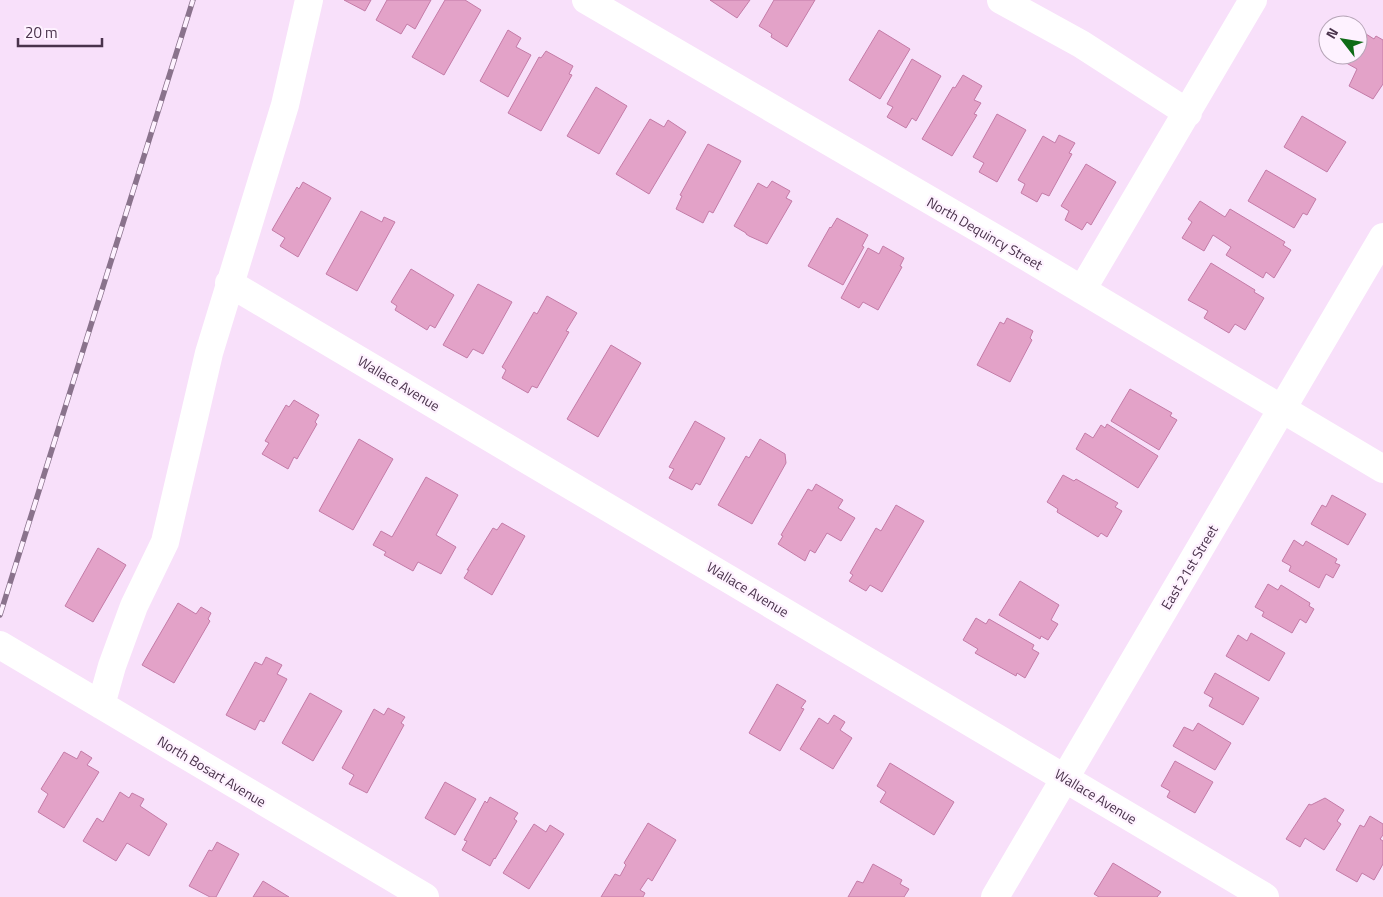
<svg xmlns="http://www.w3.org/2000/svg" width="1383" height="897" viewBox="0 0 1383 897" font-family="'Titillium Web',sans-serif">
	<rect width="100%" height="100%" fill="#f8e0fa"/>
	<path fill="#e3a2c8" stroke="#c47ba7" d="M 344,0 L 371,0 L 365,11 Z
		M 387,0 L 431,0 L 415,29 L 407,24 L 401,34 L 376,20 Z
		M 445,0 L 465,0 L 481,10 L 444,75 L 412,57 Z
		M 710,0 L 750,0 L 737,18 Z
		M 774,0 L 815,0 L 787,47 L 771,37 L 772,34 L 759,26 Z
		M 1358,29 L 1374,39 L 1376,36 L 1383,40 L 1383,84 L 1373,99 L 1349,86 L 1357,69 L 1332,55 L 1358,55 Z
		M 508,30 L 521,38 L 516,47 L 531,55 L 508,97 L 480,81 Z
		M 879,30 L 910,49 L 880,99 L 849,80 Z
		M 546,51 L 573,66 L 569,74 L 572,75 L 541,131 L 508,113 L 539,57 L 541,58 Z
		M 912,59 L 941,76 L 916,121 L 912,118 L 906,128 L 887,117 L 893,107 L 887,104 Z
		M 963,75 L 982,86 L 974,100 L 981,103 L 974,114 L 977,115 L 952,156 L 922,139 L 953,87 L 955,88 Z
		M 596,87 L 627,106 L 599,154 L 567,136 Z
		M 997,114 L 1026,130 L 997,182 L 979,172 L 984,163 L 973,157 Z
		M 1302,116 L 1346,142 L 1327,172 L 1284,147 Z
		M 650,119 L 664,127 L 668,120 L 686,132 L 649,194 L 616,174 Z
		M 1059,135 L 1075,143 L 1069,153 L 1072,154 L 1049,196 L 1042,193 L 1037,202 L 1021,193 L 1025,184 L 1018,180 L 1043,136 L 1055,143 Z
		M 708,144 L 741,161 L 713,213 L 709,211 L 703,223 L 676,209 L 682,196 L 680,195 Z
		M 1086,164 L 1116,182 L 1091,225 L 1087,222 L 1082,230 L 1065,220 L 1069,211 L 1061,206 Z
		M 1266,170 L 1316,199 L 1307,215 L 1303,213 L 1294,228 L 1248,201 Z
		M 772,181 L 790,191 L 786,198 L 792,201 L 767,244 L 749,236 L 746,234 L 746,233 L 734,226 L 758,183 L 767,188 Z
		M 303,182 L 331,198 L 298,257 L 280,246 L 285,238 L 272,230 L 297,187 L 299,189 Z
		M 1200,201 L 1225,217 L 1230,209 L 1285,242 L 1283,245 L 1291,250 L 1274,278 L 1266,272 L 1263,278 L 1226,255 L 1231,247 L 1213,235 L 1204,251 L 1182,238 L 1192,222 L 1188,219 Z
		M 361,211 L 382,222 L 384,217 L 395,222 L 357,291 L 326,274 Z
		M 837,218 L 868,235 L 862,246 L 864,247 L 843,285 L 808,266 L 830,227 L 831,228 Z
		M 883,246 L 904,258 L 900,266 L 902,267 L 878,310 L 863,302 L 859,308 L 841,298 L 868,248 L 879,254 Z
		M 1211,263 L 1255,290 L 1254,292 L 1264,298 L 1245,330 L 1235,324 L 1229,333 L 1204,318 L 1208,311 L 1188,300 Z
		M 411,269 L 454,295 L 435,328 L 430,325 L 427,330 L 395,310 L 397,306 L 391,302 Z
		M 478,284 L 512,302 L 483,354 L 473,349 L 467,358 L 443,345 Z
		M 547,296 L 577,313 L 566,331 L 569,332 L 537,388 L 532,386 L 528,393 L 502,378 L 506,370 L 502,367 L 534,312 L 537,314 Z
		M 1007,318 L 1033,331 L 1030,338 L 1032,340 L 1010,382 L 977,365 L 1000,322 L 1004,324 Z
		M 611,345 L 641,363 L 598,437 L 567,419 Z
		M 1130,389 L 1172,413 L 1170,416 L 1177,420 L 1159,450 L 1111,421 Z
		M 294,400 L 319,415 L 315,422 L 317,424 L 297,459 L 294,457 L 288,469 L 262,454 L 269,443 L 265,441 L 286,405 L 289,407 Z
		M 695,421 L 725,438 L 700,485 L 696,483 L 692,490 L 669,478 L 674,469 L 669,467 Z
		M 1107,424 L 1158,456 L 1138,488 L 1076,449 L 1085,433 L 1093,438 L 1101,425 L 1105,428 Z
		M 359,439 L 393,459 L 353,530 L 319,511 Z
		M 760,439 L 785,454 L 786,463 L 752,524 L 718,505 L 746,456 L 749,458 Z
		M 1063,475 L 1074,481 L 1076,479 L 1118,503 L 1115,507 L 1122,511 L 1107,537 L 1101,533 L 1098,537 L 1057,512 L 1058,509 L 1047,502 Z
		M 426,477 L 458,495 L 436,535 L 456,547 L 441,574 L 418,562 L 413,571 L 384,555 L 386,552 L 373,545 L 381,531 L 392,537 Z
		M 816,484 L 843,500 L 838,508 L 855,518 L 841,541 L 827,533 L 815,553 L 810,550 L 805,561 L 778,544 L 783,536 L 781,535 L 808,489 L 812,491 Z
		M 1332,495 L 1366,514 L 1348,545 L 1311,524 L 1322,505 L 1326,507 Z
		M 896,505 L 924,521 L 882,592 L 870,585 L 866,591 L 849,581 L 853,575 L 850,573 L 876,528 L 881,531 Z
		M 502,523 L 525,536 L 492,595 L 464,578 L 469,570 L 467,570 L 493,528 L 497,530 Z
		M 1294,540 L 1303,546 L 1306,541 L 1337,559 L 1335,563 L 1340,565 L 1333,578 L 1326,574 L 1319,588 L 1289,571 L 1291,566 L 1282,561 Z
		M 98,548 L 126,565 L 93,622 L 65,606 Z
		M 1020,581 L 1059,605 L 1051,620 L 1058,624 L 1048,640 L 1041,636 L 1040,639 L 999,615 Z
		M 1268,584 L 1278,590 L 1281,585 L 1310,603 L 1309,606 L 1314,609 L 1306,623 L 1300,619 L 1292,633 L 1262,616 L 1264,612 L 1255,607 Z
		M 178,603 L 196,614 L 201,607 L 211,613 L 208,619 L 210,621 L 174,683 L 142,665 Z
		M 976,618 L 986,624 L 989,619 L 1034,645 L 1032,649 L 1039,653 L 1025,678 L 1017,673 L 1016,676 L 975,653 L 978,649 L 963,640 Z
		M 1251,633 L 1285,653 L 1269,681 L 1226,656 L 1238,635 L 1247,641 Z
		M 266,657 L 282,665 L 277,674 L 287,679 L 264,722 L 260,720 L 255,730 L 226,715 L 255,662 L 262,665 Z
		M 1215,673 L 1259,698 L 1243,725 L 1209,706 L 1213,698 L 1204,693 Z
		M 777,684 L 806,701 L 801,708 L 804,709 L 780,751 L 749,733 Z
		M 310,693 L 342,711 L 313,761 L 282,743 Z
		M 388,708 L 405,717 L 401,723 L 404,725 L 367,793 L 349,784 L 354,775 L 342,768 L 374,709 L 384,715 Z
		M 834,715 L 845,722 L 840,730 L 852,738 L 833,769 L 800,749 L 819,718 L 828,724 Z
		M 1198,723 L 1231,743 L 1215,770 L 1173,746 L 1184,727 L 1193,731 Z
		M 81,751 L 92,758 L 87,765 L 99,772 L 64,828 L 38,812 L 48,794 L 41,789 L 64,752 L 77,759 Z
		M 1175,761 L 1213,782 L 1195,813 L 1167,797 L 1170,791 L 1161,786 Z
		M 890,763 L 954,802 L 934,835 L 880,802 L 886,792 L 877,786 Z
		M 445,782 L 476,799 L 455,835 L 425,818 Z
		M 120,792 L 129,798 L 132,793 L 144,799 L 140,806 L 167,824 L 149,856 L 127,843 L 116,861 L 83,841 L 97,818 L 103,822 Z
		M 490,797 L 518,813 L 514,819 L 517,821 L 495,859 L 494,858 L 490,866 L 462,850 L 467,841 L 464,840 L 485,801 L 487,803 Z
		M 1325,798 L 1344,810 L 1337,821 L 1341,824 L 1324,850 L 1305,838 L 1300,847 L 1286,839 L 1309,804 L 1311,805 Z
		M 1370,816 L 1383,824 L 1383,835 L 1380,839 L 1383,841 L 1383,864 L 1374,880 L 1362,873 L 1357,882 L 1336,870 L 1360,825 L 1364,827 Z
		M 648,823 L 676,840 L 652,881 L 648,878 L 640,890 L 645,893 L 643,897 L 601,897 L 615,874 L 620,876 L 626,865 L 624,863 Z
		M 534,824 L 546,832 L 550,825 L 564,834 L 529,889 L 503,873 Z
		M 217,842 L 239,854 L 216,897 L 210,897 L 189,886 L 209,850 L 212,851 Z
		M 1113,863 L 1161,892 L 1157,897 L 1099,897 L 1094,894 Z
		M 873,864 L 902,880 L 900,884 L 909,889 L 904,897 L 848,897 L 857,881 L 863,883 Z
		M 263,881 L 289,897 L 253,897 Z"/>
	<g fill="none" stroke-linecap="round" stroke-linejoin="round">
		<path stroke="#fff" stroke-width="28" d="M 586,0 L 1000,241 L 1383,469
			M 1001,0 L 1081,44 L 1188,113
			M 229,283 L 1265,897
			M 1082,290 L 1253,0
			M 0,645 L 425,897
			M 101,705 L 112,666 L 134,606 L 165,542 L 209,353 L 285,105 L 309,0"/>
		<path stroke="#fff" stroke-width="28" d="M 995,897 L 1383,237"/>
		<g stroke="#8a738c" stroke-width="5.5">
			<path id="rail" d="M 0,615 L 193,0"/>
		</g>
		<use href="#rail" stroke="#fef2ff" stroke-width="4" stroke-dasharray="11" stroke-linecap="butt"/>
	</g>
	<g text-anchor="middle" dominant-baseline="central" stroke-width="4.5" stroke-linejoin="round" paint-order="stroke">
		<g font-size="14" fill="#49324b" stroke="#fef2ff">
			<text transform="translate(985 233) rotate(30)">North Dequincy Street</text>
			<text transform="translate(399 383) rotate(31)">Wallace Avenue</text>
			<text transform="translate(1189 567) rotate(-59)">East 21st Street</text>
			<text transform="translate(748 589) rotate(31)">Wallace Avenue</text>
			<text transform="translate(212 771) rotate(31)">North Bosart Avenue</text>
			<text transform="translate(1096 796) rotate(31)">Wallace Avenue</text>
		</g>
	</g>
	<g transform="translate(1343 40) rotate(301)"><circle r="24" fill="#fef2ff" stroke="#b6a5b7"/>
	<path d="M0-4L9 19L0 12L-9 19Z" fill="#0f6b16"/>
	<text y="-8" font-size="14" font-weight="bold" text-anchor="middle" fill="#49324b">N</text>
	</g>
	<path d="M18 38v8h84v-8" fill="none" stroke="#49324b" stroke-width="2.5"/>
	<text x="25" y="38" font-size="15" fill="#49324b" stroke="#fef2ff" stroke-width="4" paint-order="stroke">20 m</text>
</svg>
